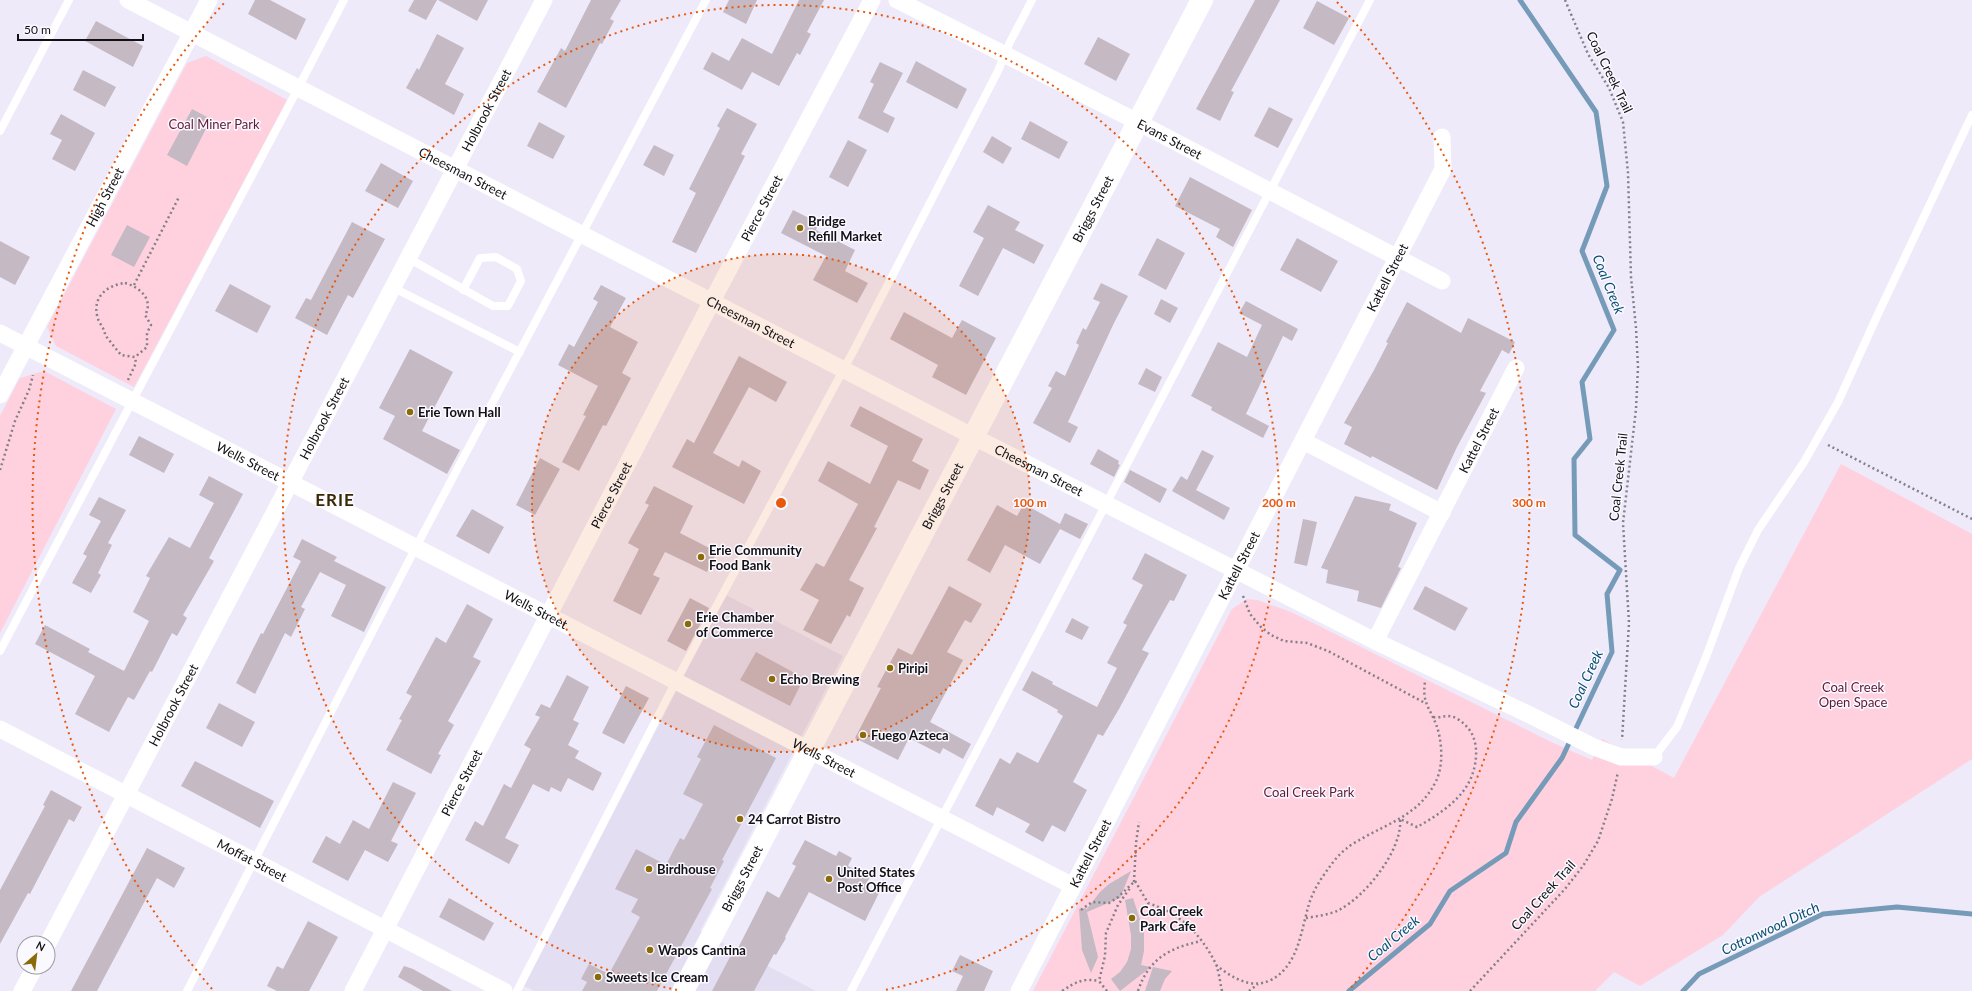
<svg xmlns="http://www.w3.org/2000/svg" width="1972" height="991" viewBox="0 0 1972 991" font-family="Lato,sans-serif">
	<rect width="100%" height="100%" fill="#eeeaf9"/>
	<path fill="#e4def3" d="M 726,595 L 843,656 L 700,931 L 816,991 L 534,991 L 524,986 Z"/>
	<path fill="#ffd0de" d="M 206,56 L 287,100 L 134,387 L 56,346 L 47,327 L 187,63 Z
		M 44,371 L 116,409 L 0,633 L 0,416 L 20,378 Z
		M 1841,464 L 1972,534 L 1972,759 L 1759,897 L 1723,935 L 1640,986 L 1614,972 L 1595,991 L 1033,991 L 1232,609 L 1247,599 L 1257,600 L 1291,612 L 1551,742 L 1592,760 L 1602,739 L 1674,778 Z"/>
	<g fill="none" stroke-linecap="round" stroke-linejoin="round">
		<path stroke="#759bb8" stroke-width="5" d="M 1349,991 L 1430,924 L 1450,891 L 1506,853 L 1516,822 L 1562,758 L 1612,652 L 1607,594 L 1620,570 L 1575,535 L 1574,459 L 1590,439 L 1582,382 L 1614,330 L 1582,251 L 1607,186 L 1596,112 L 1520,0
			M 1683,991 L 1699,974 L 1823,914 L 1897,907 L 1972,914"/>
	</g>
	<path fill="#c5b9c4" d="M 255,0 L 270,0 L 306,19 L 296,40 L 248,14 Z
		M 414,0 L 437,0 L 426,20 L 408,11 Z
		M 438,0 L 488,0 L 477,21 Z
		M 591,0 L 621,0 L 610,19 L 614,21 L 602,44 L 600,43 L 566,108 L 537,92 L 561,48 L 565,51 Z
		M 729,0 L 757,0 L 746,24 L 723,12 Z
		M 799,0 L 824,0 L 807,32 L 811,34 L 800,55 L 797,53 L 779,86 L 752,72 L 742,90 L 703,69 L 712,52 L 729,61 L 742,38 L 772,54 Z
		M 1255,0 L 1280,0 L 1231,91 L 1234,92 L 1220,121 L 1196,109 Z
		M 1317,1 L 1349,18 L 1334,45 L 1303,28 Z
		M 96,21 L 143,46 L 133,67 L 85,41 Z
		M 437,34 L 464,48 L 445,84 L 464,94 L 454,115 L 406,88 L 417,68 L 419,70 Z
		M 1098,37 L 1130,54 L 1116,81 L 1084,64 Z
		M 916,61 L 967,89 L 957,109 L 906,82 Z
		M 880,62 L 903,73 L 883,112 L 895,118 L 888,133 L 858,118 L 874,84 L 870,82 Z
		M 83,70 L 116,87 L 105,107 L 73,90 Z
		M 1269,107 L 1293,119 L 1278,148 L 1254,136 Z
		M 727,108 L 757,124 L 741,154 L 745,156 L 696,253 L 672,242 L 696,193 L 689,189 L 720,128 L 717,126 Z
		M 192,109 L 211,119 L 187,166 L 167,155 Z
		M 61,114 L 95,133 L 75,171 L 52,159 L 62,140 L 50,134 Z
		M 1030,121 L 1068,142 L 1059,159 L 1021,139 Z
		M 539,122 L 565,136 L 553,159 L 527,146 Z
		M 992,136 L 1012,148 L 1003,164 L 983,152 Z
		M 848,140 L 867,150 L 848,187 L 829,177 Z
		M 654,145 L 674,155 L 664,176 L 643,165 Z
		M 381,163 L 413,181 L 398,208 L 365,191 Z
		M 1190,177 L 1252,210 L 1233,247 L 1216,237 L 1220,229 L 1175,206 Z
		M 988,205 L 1020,222 L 1015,230 L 1044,245 L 1034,264 L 1003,248 L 978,296 L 959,286 L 984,238 L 973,232 Z
		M 793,210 L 819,223 L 816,230 L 855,250 L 845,271 L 868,283 L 857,303 L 813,280 L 826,256 L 781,233 Z
		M 352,222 L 385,239 L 353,298 L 348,295 L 327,335 L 295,318 L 306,298 L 311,300 Z
		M 127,225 L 150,237 L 134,267 L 111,255 Z
		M 1157,238 L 1185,253 L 1166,290 L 1138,275 Z
		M 1297,238 L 1338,261 L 1321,292 L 1280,270 Z
		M 0,241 L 30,257 L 15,285 L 0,277 Z
		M 1101,283 L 1128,296 L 1114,323 L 1068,422 L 1078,427 L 1070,443 L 1033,423 L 1052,388 L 1048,386 L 1056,371 L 1065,376 L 1079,345 L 1076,343 L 1083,328 L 1086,330 L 1100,302 L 1093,299 Z
		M 230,284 L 271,306 L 257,333 L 215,311 Z
		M 601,285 L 626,298 L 610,327 L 638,342 L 622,373 L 631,378 L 606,426 L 603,425 L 579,471 L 562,462 L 586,416 L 583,415 L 598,386 L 558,365 L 569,344 L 574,347 L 598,302 L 593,299 Z
		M 1161,299 L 1178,308 L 1170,323 L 1154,314 Z
		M 1246,301 L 1298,329 L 1292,341 L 1283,336 L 1246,414 L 1269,426 L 1263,438 L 1211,410 L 1212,407 L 1191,396 L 1218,342 L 1247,357 L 1262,325 L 1239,313 Z
		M 1407,302 L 1461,333 L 1468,318 L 1515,342 L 1509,354 L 1502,350 L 1480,391 L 1486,393 L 1457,447 L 1437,490 L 1372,456 L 1371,458 L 1344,444 L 1352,427 L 1344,423 L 1374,370 L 1388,343 L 1386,342 Z
		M 904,312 L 952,338 L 962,320 L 996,338 L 966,395 L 932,377 L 938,365 L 890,339 Z
		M 410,349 L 453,372 L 422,431 L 460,450 L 447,474 L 383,439 L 395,416 L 379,408 Z
		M 739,356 L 787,382 L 776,402 L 749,387 L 713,453 L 739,467 L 742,460 L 761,471 L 744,504 L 672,467 L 687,439 L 694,443 Z
		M 1146,368 L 1162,377 L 1155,392 L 1138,384 Z
		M 860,406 L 923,439 L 912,461 L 929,470 L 920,490 L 898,480 L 874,527 L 877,528 L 849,580 L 864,588 L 850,617 L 847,615 L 831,644 L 803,630 L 819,600 L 800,590 L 816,563 L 824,567 L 858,504 L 818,481 L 828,461 L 870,484 L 888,446 L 850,426 Z
		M 139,436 L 174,454 L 164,473 L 129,455 Z
		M 1098,449 L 1119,461 L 1118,464 L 1120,465 L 1114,477 L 1090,464 Z
		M 1202,450 L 1214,456 L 1196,490 L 1230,508 L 1224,520 L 1172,491 L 1181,476 L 1187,480 Z
		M 540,458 L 560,469 L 535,515 L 516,505 Z
		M 1130,470 L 1167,489 L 1160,503 L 1124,482 Z
		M 209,476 L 243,494 L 209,558 L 214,561 L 183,615 L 187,618 L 177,636 L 172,633 L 152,672 L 150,671 L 134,700 L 128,697 L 109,732 L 75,714 L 95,676 L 35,644 L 45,625 L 90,649 L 88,652 L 124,671 L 149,621 L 133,612 L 150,578 L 146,576 L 169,537 L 190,548 L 214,503 L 199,495 Z
		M 654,486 L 693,506 L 680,533 L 717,552 L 707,572 L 665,552 L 653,575 L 660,578 L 641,615 L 613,601 L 639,549 L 628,543 L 649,505 L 645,503 Z
		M 1355,496 L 1391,504 L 1389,510 L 1417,523 L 1398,567 L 1401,568 L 1381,608 L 1357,601 L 1359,591 L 1326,583 L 1328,570 L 1321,568 Z
		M 99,497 L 126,510 L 108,543 L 112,545 L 98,573 L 101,575 L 91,593 L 72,583 L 87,556 L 83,554 L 101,521 L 89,515 Z
		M 1024,504 L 1060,524 L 1065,513 L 1088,524 L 1080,539 L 1060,529 L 1040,564 L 1005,545 L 990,573 L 967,560 L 997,505 L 1017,516 Z
		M 472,509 L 504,527 L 489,554 L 456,536 Z
		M 1303,519 L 1317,522 L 1307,566 L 1294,563 Z
		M 302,539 L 337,557 L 334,561 L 386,587 L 364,632 L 331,616 L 346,585 L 320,572 L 301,607 L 305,609 L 291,637 L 285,633 L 255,694 L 236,683 L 261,633 L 263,634 L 301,561 L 293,557 Z
		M 1145,553 L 1187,575 L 1174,601 L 1170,600 L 1142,650 L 1149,653 L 1119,709 L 1103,736 L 1098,734 L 1073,782 L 1087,790 L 1065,832 L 1052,825 L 1043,842 L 1025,832 L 1030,824 L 997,807 L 993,816 L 975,806 L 1000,758 L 1010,764 L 1017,752 L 1038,763 L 1063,716 L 1057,712 L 1058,710 L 1022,690 L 1032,671 L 1053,682 L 1052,684 L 1097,707 L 1117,668 L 1107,663 L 1127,625 L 1123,623 L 1143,585 L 1132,579 Z
		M 949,586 L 982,604 L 971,623 L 965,620 L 947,652 L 963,660 L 930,722 L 971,744 L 963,759 L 943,748 L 940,754 L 909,738 L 898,760 L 855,738 L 881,688 L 877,687 L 898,648 L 912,655 Z
		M 1425,586 L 1468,608 L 1455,631 L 1413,609 Z
		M 690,598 L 709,608 L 686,651 L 667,641 Z
		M 467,604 L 493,619 L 473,657 L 481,661 L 448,721 L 454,725 L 438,754 L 441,755 L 431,774 L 386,750 L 402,720 L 399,719 L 412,696 L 406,693 L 436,637 L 446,643 Z
		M 1072,618 L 1089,627 L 1082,640 L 1065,632 Z
		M 756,652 L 804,678 L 790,706 L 740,680 Z
		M 567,675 L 589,687 L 573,720 L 579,723 L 568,745 L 579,751 L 575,758 L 602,773 L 593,791 L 568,778 L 561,792 L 551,787 L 549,792 L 533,784 L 505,838 L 519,845 L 509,864 L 465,840 L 475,821 L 483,826 L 504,784 L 511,788 L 531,749 L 524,745 L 540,717 L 535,715 L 541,704 L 550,708 Z
		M 626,686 L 649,698 L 624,744 L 602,733 Z
		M 219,703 L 255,722 L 242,747 L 206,728 Z
		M 714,725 L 776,758 L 722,860 L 724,861 L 710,888 L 712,889 L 657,991 L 582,991 L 587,982 L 581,979 L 589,964 L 609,974 L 640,917 L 631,912 L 638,899 L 615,889 L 636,849 L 666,865 L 680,838 L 684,840 L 703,804 L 683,794 L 701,759 L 697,757 Z
		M 195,761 L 274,801 L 260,828 L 181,786 Z
		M 393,782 L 416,793 L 391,841 L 398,844 L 388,862 L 365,850 L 348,881 L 312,862 L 326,836 L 340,844 L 353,820 L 369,829 Z
		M 51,790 L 82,807 L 74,822 L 69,819 L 30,894 L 28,893 L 0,944 L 0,890 L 45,806 L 43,805 Z
		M 805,840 L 836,856 L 839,851 L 852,858 L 848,866 L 870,877 L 865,886 L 879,893 L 865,921 L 809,892 L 785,937 L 786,938 L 776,955 L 774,954 L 754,991 L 712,991 L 732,953 L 735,954 L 767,891 L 779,898 L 796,866 L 792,864 Z
		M 147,848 L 185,868 L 174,888 L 157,878 L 97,991 L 71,991 Z
		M 1131,871 L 1120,898 L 1087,912 L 1098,957 L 1091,973 L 1082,950 L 1079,909 L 1086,908 L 1086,910 L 1100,892 L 1109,884 Z
		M 449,898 L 494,923 L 484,941 L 439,917 Z
		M 1133,898 L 1144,932 L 1144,951 L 1141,965 L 1151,967 L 1120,991 L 1111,979 L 1120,972 L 1127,962 L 1131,949 L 1131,935 L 1125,900 Z
		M 308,921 L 338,937 L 309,991 L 277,991 L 267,986 L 277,966 L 283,969 Z
		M 960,955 L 993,971 L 984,991 L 956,991 L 963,976 L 952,971 Z
		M 404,966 L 413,969 L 452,991 L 423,991 L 398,977 Z
		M 1153,967 L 1172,971 L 1165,979 L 1160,991 L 1145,991 Z"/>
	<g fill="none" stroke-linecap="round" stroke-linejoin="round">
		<path stroke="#83808a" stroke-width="2.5" stroke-dasharray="2 3" stroke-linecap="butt" d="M 1565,0 L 1588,54 L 1609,88 L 1623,122 L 1628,173 L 1631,277 L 1636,328 L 1638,367 L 1636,409 L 1623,523 L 1629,623 L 1622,740
			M 125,283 C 140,287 154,300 145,315 L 151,325 L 147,333 L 147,347 L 135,357 L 121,355 L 105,335 C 105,328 98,323 97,315 C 93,296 108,285 125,283 Z
			M 134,285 L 179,197
			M 128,380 L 136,363 L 135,357
			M 1828,445 L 1972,519
			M 0,470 L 15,421 L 29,390 L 33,375
			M 1243,596 L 1250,614 L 1261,627 L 1271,635 L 1284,641 L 1307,643 L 1328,651 L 1425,703
			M 1134,882 L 1136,843 L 1139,822
			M 1081,910 L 1092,902 L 1109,903 L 1117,898 L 1135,881 L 1148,903 C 1181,914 1200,933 1216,964 C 1219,972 1220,982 1222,991
			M 1306,918 C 1317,916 1329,915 1339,910 C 1366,896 1403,849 1400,819 L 1417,827 C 1435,817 1457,803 1468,784 C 1478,766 1481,738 1464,724 C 1460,720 1454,716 1448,716 C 1443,716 1438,718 1433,717
			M 1216,965 C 1231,977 1251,990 1271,980 C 1299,965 1301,930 1309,904 C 1313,891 1320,880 1328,869 C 1333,862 1339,854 1346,849 C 1350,845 1356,842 1361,839 C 1391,822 1420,814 1436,781 C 1444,765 1442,740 1436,724 C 1429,707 1422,702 1425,682
			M 1062,991 C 1076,982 1082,978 1099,981
			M 1107,991 L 1099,981 L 1105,956 L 1106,933 L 1118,905 L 1130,888
			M 1138,991 C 1149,958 1170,948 1201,941
			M 1249,991 L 1258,984
			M 1470,991 L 1565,889 L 1583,866 L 1598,841 L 1612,799 L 1618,772"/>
		<path stroke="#fff" stroke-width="8" d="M 0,131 L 69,0
			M 408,258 L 493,306 L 508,306 L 521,281 L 517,269 L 496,257 L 480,258 L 463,290
			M 392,287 L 520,352
			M 0,651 C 114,434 231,218 344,0
			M 1654,757 L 1677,727 L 1706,657 L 1739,568 L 1758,530 L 1804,462 L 1838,402 L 1878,314 L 1972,115
			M 187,991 L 416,547 L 706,0
			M 517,991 L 676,681 L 854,350 L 998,71 L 1010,42 L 1032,0
			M 851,991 L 1370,0"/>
		<g stroke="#fff" stroke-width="17">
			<path id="s1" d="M 128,0 L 974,437 L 1375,641 L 1528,714 L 1594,747 L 1621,757 L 1654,757"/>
			<path id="s2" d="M 897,0 L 1124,115 L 1442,281"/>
			<path id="s3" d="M 0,333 L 1073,886"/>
			<path id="s4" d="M 0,395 L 209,0"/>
			<path d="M 1303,441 L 1442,513"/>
			<path id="s5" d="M 1375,641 L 1516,368"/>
			<path id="s6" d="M 0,729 L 504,991"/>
			<path id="s7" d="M 48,943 L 544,0"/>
			<path d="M 22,991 L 35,967"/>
			<path id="s8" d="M 353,991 L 712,301 L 872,0"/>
			<path id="s9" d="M 1019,991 L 1443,169 L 1442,137"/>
		</g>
		<path stroke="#fff" stroke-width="22" id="s10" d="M 683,991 L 1202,0"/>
	</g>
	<circle cx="781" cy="503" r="249" fill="#e8590c" fill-opacity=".12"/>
	<g fill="none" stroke="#e8590c" stroke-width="2" stroke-dasharray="2 4">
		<circle cx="781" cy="503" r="249"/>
		<path d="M677 990A498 498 0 1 1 885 990"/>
		<path d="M212 989A748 748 0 0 1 225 2M1337 2A748 748 0 0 1 1350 989"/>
	</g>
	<g fill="#8a6a09" stroke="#faf9ff" stroke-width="1.5">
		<circle cx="800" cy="228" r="4"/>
		<circle cx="410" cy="412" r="4"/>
		<circle cx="701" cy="557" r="4"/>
		<circle cx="688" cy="624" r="4"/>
		<circle cx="890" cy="668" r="4"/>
		<circle cx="772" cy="679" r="4"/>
		<circle cx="863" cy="735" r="4"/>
		<circle cx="740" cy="819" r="4"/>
		<circle cx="649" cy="869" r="4"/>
		<circle cx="829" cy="879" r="4"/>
		<circle cx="1132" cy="918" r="4"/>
		<circle cx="650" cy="950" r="4"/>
		<circle cx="598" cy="977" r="4"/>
	</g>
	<g text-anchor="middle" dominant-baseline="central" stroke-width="3" stroke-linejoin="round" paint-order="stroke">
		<g font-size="13" fill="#121015" stroke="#faf9ff">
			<text transform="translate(1610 72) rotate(64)">Coal Creek Trail</text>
			<text stroke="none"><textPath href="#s7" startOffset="941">Holbrook Street</textPath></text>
			<text stroke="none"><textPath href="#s2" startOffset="306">Evans Street</textPath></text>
			<text stroke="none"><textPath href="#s1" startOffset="377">Cheesman Street</textPath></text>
			<text stroke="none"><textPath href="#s4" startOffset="224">High Street</textPath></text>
			<text stroke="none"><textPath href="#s8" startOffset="883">Pierce Street</textPath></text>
			<text stroke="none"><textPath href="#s10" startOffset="883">Briggs Street</textPath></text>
			<text stroke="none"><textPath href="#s9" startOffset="803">Kattell Street</textPath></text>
			<text stroke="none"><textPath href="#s1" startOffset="701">Cheesman Street</textPath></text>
			<text stroke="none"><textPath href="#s7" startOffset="593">Holbrook Street</textPath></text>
			<text stroke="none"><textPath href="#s5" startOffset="226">Kattel Street</textPath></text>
			<text stroke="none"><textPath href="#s3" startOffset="279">Wells Street</textPath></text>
			<text stroke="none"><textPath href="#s1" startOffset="1025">Cheesman Street</textPath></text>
			<text transform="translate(1618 477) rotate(-84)">Coal Creek Trail</text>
			<text stroke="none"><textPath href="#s8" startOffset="559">Pierce Street</textPath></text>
			<text stroke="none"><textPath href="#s10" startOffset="559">Briggs Street</textPath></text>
			<text stroke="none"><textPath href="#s9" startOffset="479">Kattell Street</textPath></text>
			<text stroke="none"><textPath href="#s3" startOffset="603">Wells Street</textPath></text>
			<text stroke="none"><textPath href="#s7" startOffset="269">Holbrook Street</textPath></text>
			<text stroke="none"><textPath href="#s3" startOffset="927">Wells Street</textPath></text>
			<text stroke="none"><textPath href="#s8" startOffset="235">Pierce Street</textPath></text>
			<text stroke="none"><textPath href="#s9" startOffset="155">Kattell Street</textPath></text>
			<text stroke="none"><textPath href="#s6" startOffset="284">Moffat Street</textPath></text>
			<text stroke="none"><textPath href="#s10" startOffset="127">Briggs Street</textPath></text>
			<text transform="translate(1543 895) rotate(-48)">Coal Creek Trail</text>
		</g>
		<g font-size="13" fill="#601837" stroke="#faf9ff">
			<text x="214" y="124">Coal Miner Park</text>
			<text x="1853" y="687">Coal Creek<tspan x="1853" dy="15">Open Space</tspan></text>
			<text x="1309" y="792">Coal Creek Park</text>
		</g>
		<g font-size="13" font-weight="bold" fill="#121015" stroke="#faf9ff" text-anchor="start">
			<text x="808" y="221">Bridge<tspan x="808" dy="15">Refill Market</tspan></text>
			<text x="418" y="412">Erie Town Hall</text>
			<text x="709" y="550">Erie Community<tspan x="709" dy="15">Food Bank</tspan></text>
			<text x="696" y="617">Erie Chamber<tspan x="696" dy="15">of Commerce</tspan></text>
			<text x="898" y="668">Piripi</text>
			<text x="780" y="679">Echo Brewing</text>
			<text x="871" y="735">Fuego Azteca</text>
			<text x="748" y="819">24 Carrot Bistro</text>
			<text x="657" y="869">Birdhouse</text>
			<text x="837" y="872">United States<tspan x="837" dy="15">Post Office</tspan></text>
			<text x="1140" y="911">Coal Creek<tspan x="1140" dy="15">Park Cafe</tspan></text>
			<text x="658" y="950">Wapos Cantina</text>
			<text x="606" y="977">Sweets Ice Cream</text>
		</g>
		<g font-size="14" font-style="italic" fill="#084e72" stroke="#faf9ff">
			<text transform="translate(1609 284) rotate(68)">Coal Creek</text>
			<text transform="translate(1585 679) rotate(-65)">Coal Creek</text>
			<text transform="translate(1770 928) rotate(-25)">Cottonwood Ditch</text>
			<text transform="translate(1393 938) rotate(-40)">Coal Creek</text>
		</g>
		<g font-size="17" font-weight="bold" letter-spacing="1" fill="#392900" stroke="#faf9ff">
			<text x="335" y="499">ERIE</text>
		</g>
	</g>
	<circle cx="781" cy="503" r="6" fill="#e8590c" stroke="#faf9ff" stroke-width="2"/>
	<g font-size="12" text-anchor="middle" font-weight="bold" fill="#e8590c" stroke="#faf9ff" stroke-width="3" stroke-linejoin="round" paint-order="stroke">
		<text x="1030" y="507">100 m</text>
		<text x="1279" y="507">200 m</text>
		<text x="1529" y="507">300 m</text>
	</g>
	<g transform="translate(36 955) rotate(28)"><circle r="19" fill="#faf9ff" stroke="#9d9ca1"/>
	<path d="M0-3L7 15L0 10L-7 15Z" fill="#8a6a09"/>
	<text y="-6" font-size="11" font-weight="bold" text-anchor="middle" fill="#121015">N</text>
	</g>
	<path d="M18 34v6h125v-6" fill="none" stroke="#121015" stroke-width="2"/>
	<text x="24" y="34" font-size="12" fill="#121015" stroke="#faf9ff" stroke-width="3" paint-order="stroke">50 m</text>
</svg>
